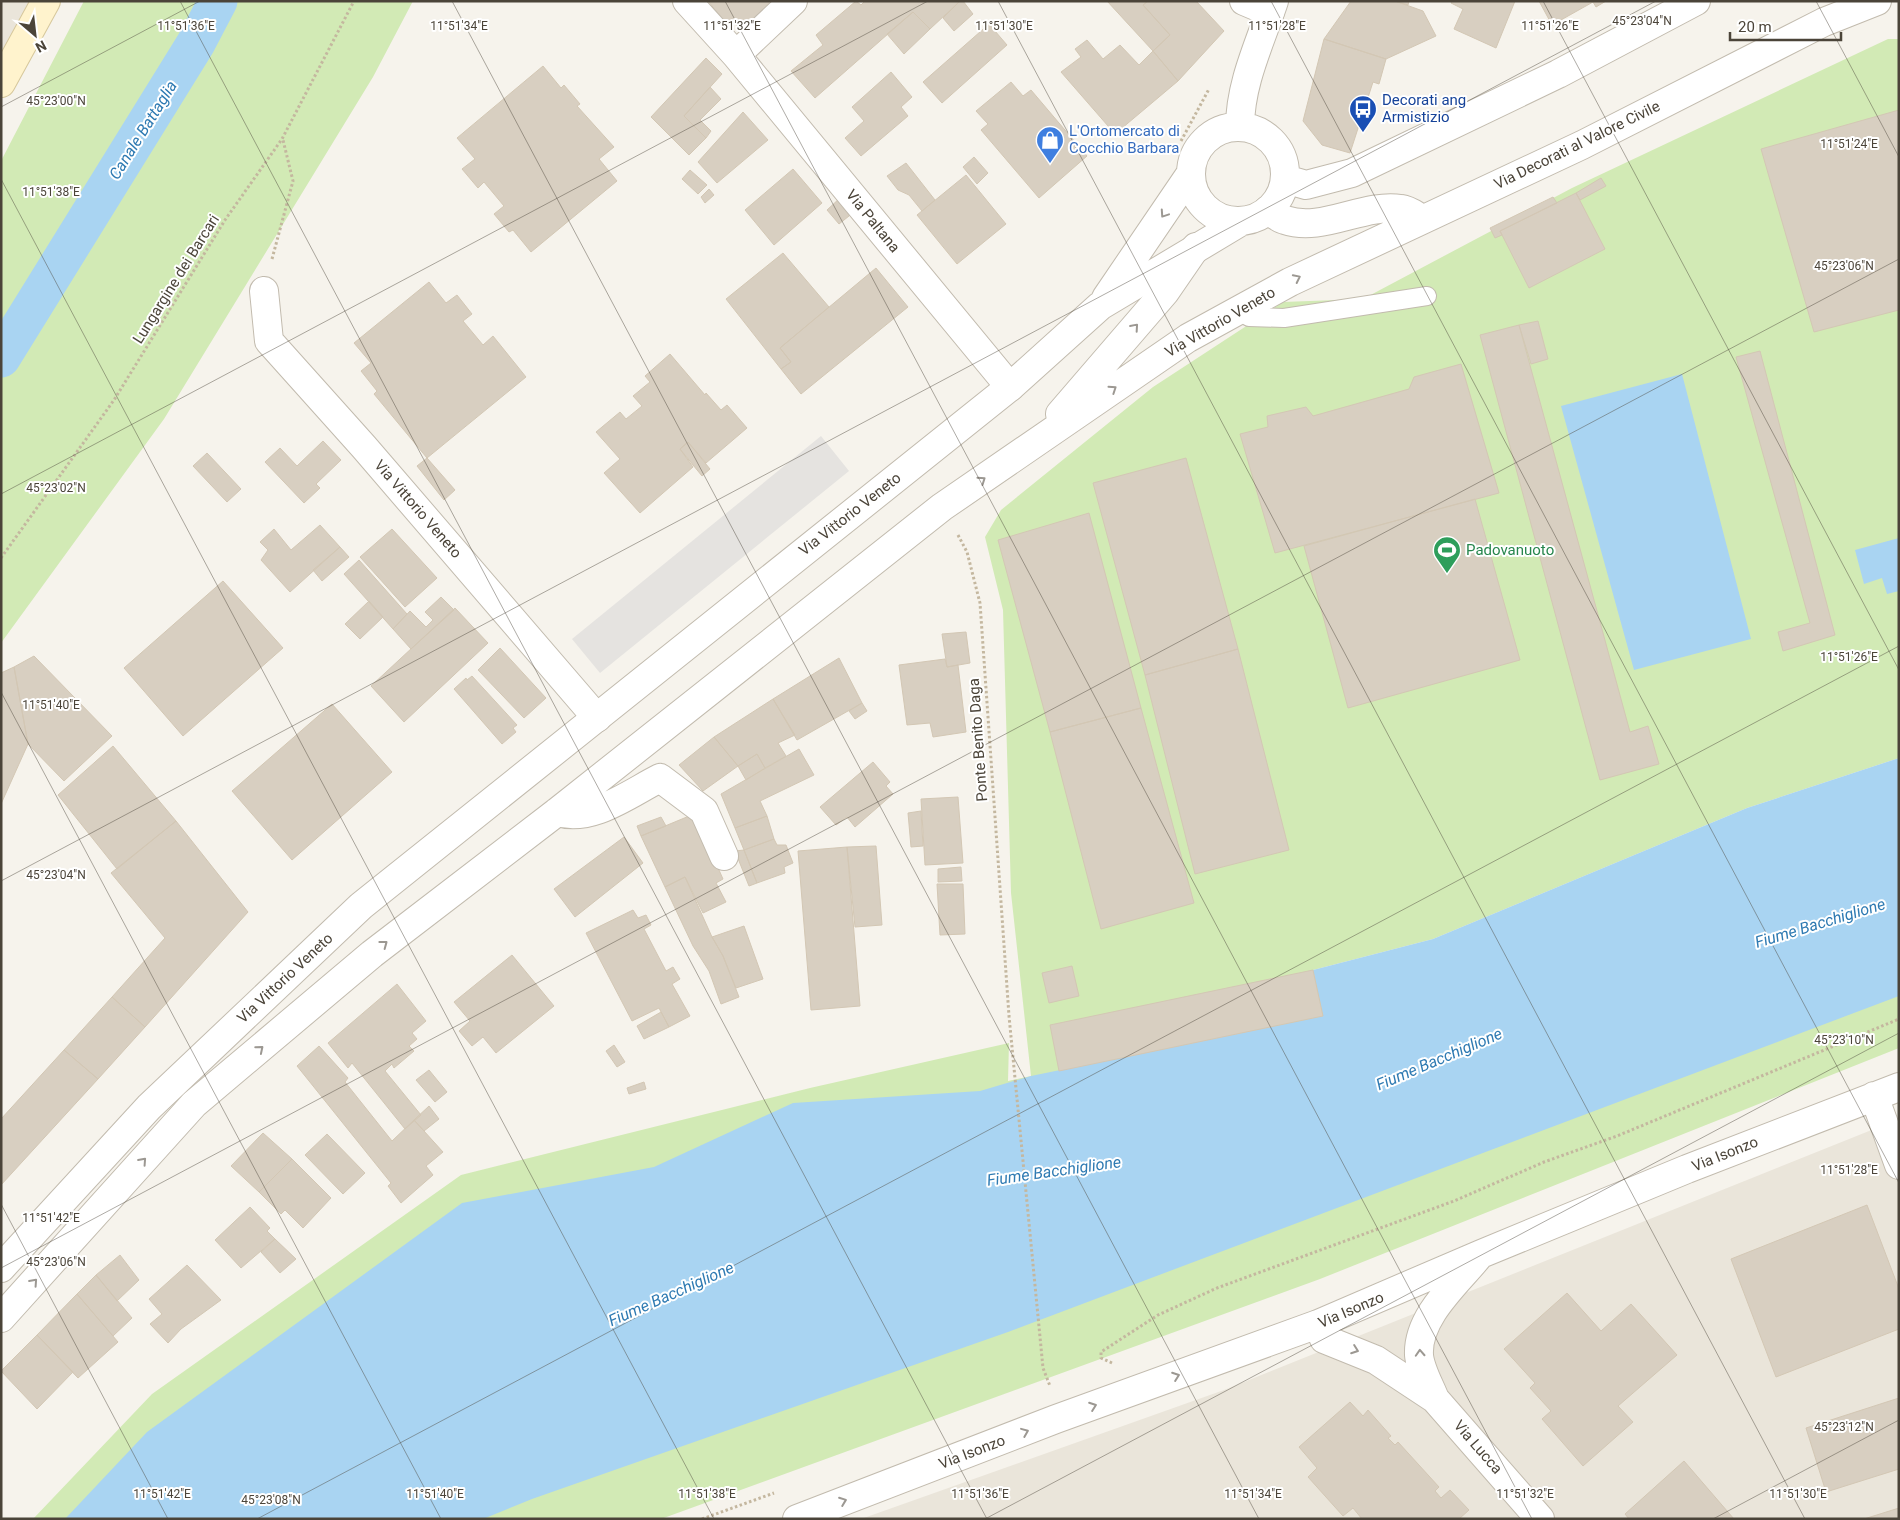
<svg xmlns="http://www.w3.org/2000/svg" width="1900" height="1520" viewBox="0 0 1900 1520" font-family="Roboto,sans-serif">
	<rect width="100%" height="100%" fill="#f6f3ec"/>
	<path fill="#eae5da" d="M 1,1 L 31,1 L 1,58 Z
		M 1899,1119 L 1899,1519 L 861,1519 L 1224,1390 Z"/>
	<path fill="#d2eab5" d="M 84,1 L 413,1 L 373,77 L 164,419 L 1,643 L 1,161 Z
		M 1888,39 L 1899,39 L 1899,758 L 1747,808 L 1433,939 L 1313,970 L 1316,982 L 1436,943 L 1899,770 L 1899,1048 L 1320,1279 L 661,1519 L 33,1519 L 152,1394 L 461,1175 L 810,1088 L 1009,1043 L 1008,1081 L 1031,1076 L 1011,893 L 1003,610 L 985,537 L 1001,510 L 1153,387 L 1283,302 L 1363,299 L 1572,188 Z"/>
	<path fill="#e5e3e0" d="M 821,436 L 849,471 L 600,673 L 572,639 Z"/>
	<path fill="#a9d4f2" d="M 1682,374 L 1751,639 L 1634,670 L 1561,406 Z
		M 1899,538 L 1899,591 L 1887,594 L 1882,578 L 1864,584 L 1855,550 Z
		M 1899,758 L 1899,996 L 1008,1332 L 532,1499 L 483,1519 L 65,1519 L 147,1432 L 462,1203 L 654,1167 L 793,1103 L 980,1091 L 1031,1076 L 1323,1016 L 1313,970 L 1433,939 L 1747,808 Z"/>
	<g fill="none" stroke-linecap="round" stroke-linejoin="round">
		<path stroke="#a9d4f2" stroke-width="39" d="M 1,358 L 196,43 L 218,1"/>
	</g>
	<path fill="#d8cfc1" stroke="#d3c7b4" d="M 708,1 L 768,1 L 776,11 L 744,35 L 732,19 L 726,23 Z
		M 856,1 L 861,5 L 865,1 L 960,1 L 930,29 L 913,12 L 815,98 L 791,71 L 823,45 L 816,35 Z
		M 960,1 L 963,1 L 973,14 L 954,31 L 943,18 Z
		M 1107,1 L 1148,1 L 1143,5 L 1170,35 L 1153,51 Z
		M 1148,1 L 1196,1 L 1224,31 L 1178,81 L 1153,51 L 1170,35 L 1143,5 Z
		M 1351,1 L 1395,1 L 1423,11 L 1436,36 L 1386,59 L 1324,39 Z
		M 1395,1 L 1409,1 L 1408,5 Z
		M 1452,1 L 1515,1 L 1496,48 L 1454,29 L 1463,9 L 1451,3 Z
		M 1539,1 L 1606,1 L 1596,7 L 1593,2 L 1552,25 Z
		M 913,12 L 930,29 L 904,54 L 887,34 Z
		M 989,24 L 1007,45 L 942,103 L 923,82 Z
		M 1324,39 L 1386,59 L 1379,84 L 1373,82 L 1350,153 L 1322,145 L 1303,121 Z
		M 1087,40 L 1103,59 L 1120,45 L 1139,65 L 1153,51 L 1178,81 L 1115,134 L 1061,72 L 1081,57 L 1075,49 Z
		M 706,58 L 722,74 L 684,116 L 706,138 L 689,155 L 651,117 Z
		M 543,66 L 561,88 L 564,85 L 580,104 L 577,106 L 614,147 L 599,159 L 617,181 L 531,252 L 513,230 L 509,232 L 494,214 L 504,206 L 484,182 L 478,188 L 462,169 L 475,159 L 457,138 Z
		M 891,72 L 912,97 L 901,107 L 908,116 L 861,156 L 845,138 L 864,121 L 852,107 Z
		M 1011,82 L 1023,96 L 1031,90 L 1087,156 L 1039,198 L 981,130 L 988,124 L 976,111 Z
		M 710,87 L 721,99 L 700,120 L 711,131 L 706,138 L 684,116 Z
		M 1899,110 L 1899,310 L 1814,332 L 1761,149 Z
		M 743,112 L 768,140 L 717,183 L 698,162 Z
		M 974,157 L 988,173 L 977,184 L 963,167 Z
		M 906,163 L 935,200 L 922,211 L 909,195 L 898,190 L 887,176 Z
		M 793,169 L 822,203 L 774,245 L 745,210 Z
		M 690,170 L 707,185 L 698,194 L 682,179 Z
		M 966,175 L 1006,224 L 957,264 L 917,215 Z
		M 1601,178 L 1606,186 L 1580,200 L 1576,193 Z
		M 709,189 L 714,195 L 705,203 L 701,197 Z
		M 1576,193 L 1605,249 L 1529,288 L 1500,231 Z
		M 841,197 L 852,211 L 849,216 L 839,224 L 827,210 Z
		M 1553,197 L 1557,203 L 1500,231 L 1502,235 L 1495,238 L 1490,228 Z
		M 783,253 L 829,307 L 780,348 L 791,362 L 781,369 L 726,299 Z
		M 876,268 L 908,307 L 801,394 L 781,369 L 791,362 L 780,348 Z
		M 429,282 L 446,303 L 457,295 L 472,314 L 463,321 L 483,345 L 493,336 L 526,377 L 427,458 L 374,394 L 377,391 L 361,371 L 371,363 L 354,343 Z
		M 1538,321 L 1548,359 L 1531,364 L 1519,325 Z
		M 1519,325 L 1630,732 L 1648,726 L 1659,764 L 1600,780 L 1480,335 Z
		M 1760,351 L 1835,635 L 1783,651 L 1778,632 L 1810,623 L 1736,357 Z
		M 670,354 L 705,395 L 706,393 L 721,410 L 727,405 L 747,428 L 706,463 L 688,442 L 680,449 L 693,467 L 640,513 L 604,473 L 620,459 L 596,432 L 620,412 L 626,419 L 642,406 L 633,396 L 650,382 L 645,376 Z
		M 1461,364 L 1499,493 L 1275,553 L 1240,434 L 1268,427 L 1267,416 L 1306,407 L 1313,416 L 1409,389 L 1414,377 Z
		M 323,441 L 341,460 L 316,484 L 320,488 L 304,503 L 265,462 L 280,448 L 297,466 Z
		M 688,442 L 710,469 L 702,476 L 680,449 Z
		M 207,453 L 241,489 L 227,502 L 193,466 Z
		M 427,458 L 455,490 L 444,500 L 417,466 Z
		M 1186,458 L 1238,649 L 1145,675 L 1093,483 Z
		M 1475,499 L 1520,660 L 1348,708 L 1304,546 Z
		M 1089,513 L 1141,708 L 1050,732 L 998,540 Z
		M 320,525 L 340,547 L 290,592 L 261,560 L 268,550 L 260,542 L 274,529 L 291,550 Z
		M 392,529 L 437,578 L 405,607 L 360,557 Z
		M 340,547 L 349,557 L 322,581 L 313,570 Z
		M 359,560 L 407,614 L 393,629 L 344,574 Z
		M 223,581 L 283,648 L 183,736 L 124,668 Z
		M 441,597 L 454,610 L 411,649 L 393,629 L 410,611 L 426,627 L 433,620 L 425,612 Z
		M 369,601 L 383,617 L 360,639 L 345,624 Z
		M 455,608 L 488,643 L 404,722 L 371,686 Z
		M 966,632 L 970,663 L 947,667 L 942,634 Z
		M 500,648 L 546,698 L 524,718 L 478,670 Z
		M 1238,649 L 1289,850 L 1195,874 L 1145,675 Z
		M 34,656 L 112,736 L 64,781 L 28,744 L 14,667 Z
		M 839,658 L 862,703 L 797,740 L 773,699 Z
		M 945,659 L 947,667 L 958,665 L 966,732 L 933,737 L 930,723 L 907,725 L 899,665 Z
		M 14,667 L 28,744 L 1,804 L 1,673 Z
		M 472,676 L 517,725 L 513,728 L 516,732 L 502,744 L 454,689 L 466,678 L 467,680 Z
		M 773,699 L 795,735 L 778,743 L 786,756 L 765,768 L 757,754 L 738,766 L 714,737 Z
		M 862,703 L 867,711 L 855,719 L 849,711 Z
		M 332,704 L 392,772 L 292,860 L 232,791 Z
		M 1141,708 L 1194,903 L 1101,929 L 1050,732 Z
		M 714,737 L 738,766 L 703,791 L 679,765 Z
		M 113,746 L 176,821 L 117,869 L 58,795 Z
		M 799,749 L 814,775 L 760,801 L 767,816 L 735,828 L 721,794 Z
		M 757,754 L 765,768 L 746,780 L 738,766 Z
		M 873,762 L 890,782 L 886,786 L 893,794 L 855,827 L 847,817 L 836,825 L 820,807 Z
		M 958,797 L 963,863 L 925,865 L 921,799 Z
		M 921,811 L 923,846 L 911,847 L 908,813 Z
		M 694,814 L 723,879 L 716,883 L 726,902 L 703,913 L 685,877 L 665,887 L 641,836 Z
		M 767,816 L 774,839 L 744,850 L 735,828 Z
		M 661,817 L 666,826 L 641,836 L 637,826 Z
		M 176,821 L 248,912 L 145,1027 L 112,997 L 165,938 L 111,873 Z
		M 624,837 L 643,863 L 575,917 L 554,889 Z
		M 774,839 L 777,845 L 786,845 L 793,863 L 784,867 L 785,873 L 757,883 L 744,850 Z
		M 876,846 L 882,925 L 855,927 L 847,847 Z
		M 847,847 L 860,1006 L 811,1010 L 798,851 Z
		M 744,850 L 757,883 L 749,886 L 735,851 Z
		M 961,867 L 962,881 L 938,882 L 938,869 Z
		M 685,877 L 712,937 L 723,956 L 739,997 L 721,1004 L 709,971 L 693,946 L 665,887 Z
		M 937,884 L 963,884 L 965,934 L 940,935 Z
		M 633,910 L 638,918 L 646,915 L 651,925 L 644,929 L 666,971 L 673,967 L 680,979 L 672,984 L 690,1016 L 669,1027 L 659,1008 L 632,1021 L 586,933 Z
		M 744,926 L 763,979 L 736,988 L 723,956 L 712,937 Z
		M 512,955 L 554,1006 L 496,1053 L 483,1037 L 472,1046 L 459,1031 L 470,1021 L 454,1002 Z
		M 1072,966 L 1079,996 L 1049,1003 L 1042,973 Z
		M 1313,970 L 1323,1016 L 1059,1071 L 1050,1025 Z
		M 397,984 L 426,1021 L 412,1033 L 417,1039 L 409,1046 L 414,1051 L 394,1068 L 392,1064 L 385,1071 L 421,1115 L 405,1129 L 352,1063 L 348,1068 L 328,1043 Z
		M 112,997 L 145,1027 L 98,1079 L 64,1050 Z
		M 661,1012 L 669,1027 L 644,1039 L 637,1026 Z
		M 614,1045 L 625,1062 L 617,1067 L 606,1051 Z
		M 319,1046 L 348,1078 L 345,1082 L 392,1141 L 414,1120 L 443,1152 L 426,1166 L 433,1175 L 401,1203 L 388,1186 L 391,1183 L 297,1066 Z
		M 64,1050 L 98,1079 L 1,1185 L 1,1119 Z
		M 429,1070 L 447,1092 L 435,1102 L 416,1080 Z
		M 644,1082 L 646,1089 L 629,1094 L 627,1088 Z
		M 429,1106 L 439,1119 L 424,1131 L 414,1120 Z
		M 263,1133 L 292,1159 L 259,1192 L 231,1166 Z
		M 327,1134 L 365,1173 L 343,1194 L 305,1155 Z
		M 292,1159 L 331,1198 L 303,1228 L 285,1210 L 281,1214 L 259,1192 Z
		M 1867,1205 L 1899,1289 L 1899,1329 L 1776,1377 L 1731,1259 Z
		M 250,1207 L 270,1228 L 267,1231 L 275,1239 L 241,1268 L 215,1240 Z
		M 275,1239 L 296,1259 L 280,1273 L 261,1252 Z
		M 120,1255 L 139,1280 L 117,1301 L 96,1275 Z
		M 187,1265 L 221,1300 L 181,1329 L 168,1343 L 150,1324 L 162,1314 L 149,1299 Z
		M 96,1275 L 132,1318 L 113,1336 L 77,1294 Z
		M 1567,1293 L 1601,1331 L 1631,1304 L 1677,1355 L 1618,1406 L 1633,1422 L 1583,1466 L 1542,1419 L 1551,1411 L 1530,1388 L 1535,1383 L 1504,1349 Z
		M 77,1294 L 118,1342 L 78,1378 L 37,1335 Z
		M 37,1335 L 73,1372 L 37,1409 L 1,1371 Z
		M 1899,1398 L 1899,1469 L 1826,1492 L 1806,1428 Z
		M 1350,1402 L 1363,1416 L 1368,1410 L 1391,1436 L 1388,1438 L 1395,1445 L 1398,1442 L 1439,1487 L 1435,1491 L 1441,1498 L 1450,1490 L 1469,1510 L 1459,1519 L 1362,1519 L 1353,1508 L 1343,1516 L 1308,1477 L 1317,1468 L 1299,1447 Z
		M 1684,1461 L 1734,1519 L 1629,1519 L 1625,1514 Z
		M 1899,1508 L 1899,1519 L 1864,1519 Z"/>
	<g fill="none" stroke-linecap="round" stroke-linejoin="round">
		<g stroke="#c2bbae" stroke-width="20">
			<path id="service" d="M 1238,310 L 1249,317 L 1284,318 L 1427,296"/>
		</g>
		<g stroke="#c2bbae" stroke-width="30">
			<path id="minor" d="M 687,1 L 736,55 L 1010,387
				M 1244,1 L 1270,12
				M 736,55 L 793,1
				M 1268,210 C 1273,213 1279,219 1285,220 C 1322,233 1363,203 1401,209 C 1409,210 1415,215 1422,219
				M 264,291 L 269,341 L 364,447 L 597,718
				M 1060,414 L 1165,292 L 1196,247
				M 557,812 C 592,823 630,793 660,778 L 704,811 L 724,856
				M 1874,1096 L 1899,1165
				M 1,1318 L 194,1104 L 372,954 L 557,812 L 942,507 L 1188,338 L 1290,282 L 1582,145 L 1824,22 L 1877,1
				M 1318,1324 L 1324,1339 L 1376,1360 L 1435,1399 L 1540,1519
				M 1435,1399 C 1430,1386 1420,1369 1419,1355 C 1417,1317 1456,1284 1478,1257
				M 797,1519 L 1056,1419 L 1318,1324 L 1481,1254 L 1687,1169 L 1899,1087"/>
		</g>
		<g stroke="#c2bbae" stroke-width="30">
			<path id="tertiary" d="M 1240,127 C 1240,83 1260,43 1274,1
				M1191 174a47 47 0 1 1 94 0a47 47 0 1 1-94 0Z
				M 1285,179 L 1306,185 L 1352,173 L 1558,74 L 1696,1
				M 1106,298 L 1191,173
				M 1,1268 L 149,1107 L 361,906 L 1010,387 L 1100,306 L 1242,221"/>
		</g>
		<g stroke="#d6c79b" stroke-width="30">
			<path id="secondary" d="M 1,83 L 46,1"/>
		</g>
		<path stroke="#c4b79f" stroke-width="3" stroke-dasharray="2.5 2.5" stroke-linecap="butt" d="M 1181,141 L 1209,89
			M 272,259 L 293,181 L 283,140
			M 958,535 L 967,552 L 980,603 L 1009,1016 L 1043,1368 L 1050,1386
			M 1,558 L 114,400 L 225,220 L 282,139 L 354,1
			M 1112,1363 L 1101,1358 L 1101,1352 L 1158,1315 L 1217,1288 L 1454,1201 L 1544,1162 L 1617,1136 L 1899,1019
			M 702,1519 L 774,1493"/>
		<use href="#service" stroke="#fff" stroke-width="18"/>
		<use href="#minor" stroke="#fff" stroke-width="28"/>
		<use href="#tertiary" stroke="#fff" stroke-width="28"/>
		<use href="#secondary" stroke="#fff3cd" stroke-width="28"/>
	</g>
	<defs><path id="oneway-chevron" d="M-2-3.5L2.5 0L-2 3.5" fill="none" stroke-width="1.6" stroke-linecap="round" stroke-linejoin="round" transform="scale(1.25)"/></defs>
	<g stroke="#9c9892">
		<use href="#oneway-chevron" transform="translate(1164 214) rotate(124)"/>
		<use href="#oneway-chevron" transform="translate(1297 278) rotate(-26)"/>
		<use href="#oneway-chevron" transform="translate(1135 327) rotate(-49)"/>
		<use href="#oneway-chevron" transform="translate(1113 389) rotate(-34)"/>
		<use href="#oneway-chevron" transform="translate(982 480) rotate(-35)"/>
		<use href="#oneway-chevron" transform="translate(384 944) rotate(-37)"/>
		<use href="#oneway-chevron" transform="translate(260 1049) rotate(-40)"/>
		<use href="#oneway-chevron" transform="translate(143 1161) rotate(-48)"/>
		<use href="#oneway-chevron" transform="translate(34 1282) rotate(-48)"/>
		<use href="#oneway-chevron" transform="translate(1355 1350) rotate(20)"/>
		<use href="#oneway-chevron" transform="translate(1420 1353) rotate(-93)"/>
		<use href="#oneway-chevron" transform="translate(1176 1376) rotate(-20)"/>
		<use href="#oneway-chevron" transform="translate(1093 1406) rotate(-20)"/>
		<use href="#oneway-chevron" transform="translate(1025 1432) rotate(-22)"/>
		<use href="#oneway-chevron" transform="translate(843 1501) rotate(-21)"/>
	</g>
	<path fill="none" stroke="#4b4439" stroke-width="1" stroke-opacity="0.45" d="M 180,1 L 987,1519M 452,1 L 1259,1519M 725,1 L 1532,1519M 998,1 L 1805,1519M 1271,1 L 1899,1183M 1543,1 L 1899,670M 1816,1 L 1899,157M 1,107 L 200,1M 1,179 L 714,1519M 1,494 L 928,1M 1,692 L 441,1519M 1,881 L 1656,1M 1,1204 L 168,1519M 1,1268 L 1899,259M 257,1519 L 1899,646M 985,1519 L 1899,1033M 1713,1519 L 1899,1420"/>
	<defs>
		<g id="bus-pin" transform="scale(1.4375)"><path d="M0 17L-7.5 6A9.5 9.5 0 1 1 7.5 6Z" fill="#1a4fb4" stroke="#fff"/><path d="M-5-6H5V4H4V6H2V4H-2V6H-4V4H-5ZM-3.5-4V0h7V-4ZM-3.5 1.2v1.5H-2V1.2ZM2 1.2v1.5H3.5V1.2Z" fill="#fff"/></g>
		<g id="shop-pin" transform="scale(1.4375)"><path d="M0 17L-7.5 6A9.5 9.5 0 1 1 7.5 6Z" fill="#3f7fe0" stroke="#fff"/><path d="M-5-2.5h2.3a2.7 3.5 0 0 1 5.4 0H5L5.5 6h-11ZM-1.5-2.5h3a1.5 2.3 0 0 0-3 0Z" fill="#fff"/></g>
		<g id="stadium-pin" transform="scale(1.4375)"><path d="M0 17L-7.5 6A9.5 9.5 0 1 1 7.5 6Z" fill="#2e9e5b" stroke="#fff"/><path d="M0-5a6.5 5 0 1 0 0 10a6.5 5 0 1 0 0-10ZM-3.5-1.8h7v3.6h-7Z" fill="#fff"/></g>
	</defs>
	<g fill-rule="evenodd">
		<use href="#bus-pin" x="1363" y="109"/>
		<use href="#shop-pin" x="1050" y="140"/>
		<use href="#stadium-pin" x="1447" y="550"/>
	</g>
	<g text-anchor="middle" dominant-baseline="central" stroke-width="4" stroke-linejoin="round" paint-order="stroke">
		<g font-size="15" fill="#164399" stroke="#fff" text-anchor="start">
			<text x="1382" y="100">Decorati ang<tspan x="1382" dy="17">Armistizio</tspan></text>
		</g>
		<g font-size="15" fill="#366cbe" stroke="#fff" text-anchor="start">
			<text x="1069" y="131">L'Ortomercato di<tspan x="1069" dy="17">Cocchio Barbara</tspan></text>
		</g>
		<g font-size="15" fill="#4b4439" stroke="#fff">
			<text transform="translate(1577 145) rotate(-26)">Via Decorati al Valore Civile</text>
			<text transform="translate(873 221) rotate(51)">Via Paltana</text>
			<text transform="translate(176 279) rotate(-58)">Lungargine dei Barcari</text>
			<text transform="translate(1220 322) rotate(-30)">Via Vittorio Veneto</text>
			<text transform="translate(418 509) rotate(49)">Via Vittorio Veneto</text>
			<text transform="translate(850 514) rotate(-38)">Via Vittorio Veneto</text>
			<text transform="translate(978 740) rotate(-94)">Ponte Benito Daga</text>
			<text transform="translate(285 978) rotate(-43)">Via Vittorio Veneto</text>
			<text transform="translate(1725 1154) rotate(-22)">Via Isonzo</text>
			<text transform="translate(1351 1310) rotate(-23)">Via Isonzo</text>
			<text transform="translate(1478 1447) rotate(49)">Via Lucca</text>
			<text transform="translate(972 1452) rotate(-21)">Via Isonzo</text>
		</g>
		<g font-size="15" fill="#27864d" stroke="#fff" text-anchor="start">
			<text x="1466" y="550">Padovanuoto</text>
		</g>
		<g font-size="16" font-style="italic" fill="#2e7ab2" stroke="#fff">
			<text transform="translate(143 130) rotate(-58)">Canale Battaglia</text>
			<text transform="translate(1820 923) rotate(-17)">Fiume Bacchiglione</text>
			<text transform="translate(1439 1059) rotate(-23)">Fiume Bacchiglione</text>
			<text transform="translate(1054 1171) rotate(-8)">Fiume Bacchiglione</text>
			<text transform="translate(671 1294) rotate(-24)">Fiume Bacchiglione</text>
		</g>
	</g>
	<g font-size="12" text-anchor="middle" fill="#4b4439" stroke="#fff" stroke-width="4" stroke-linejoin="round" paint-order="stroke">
		<text x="1642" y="25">45°23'04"N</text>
		<text x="186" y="30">11°51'36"E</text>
		<text x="459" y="30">11°51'34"E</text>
		<text x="732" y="30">11°51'32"E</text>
		<text x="1004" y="30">11°51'30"E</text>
		<text x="1277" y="30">11°51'28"E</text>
		<text x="1550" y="30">11°51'26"E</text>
		<text x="56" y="105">45°23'00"N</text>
		<text x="1849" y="148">11°51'24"E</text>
		<text x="51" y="196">11°51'38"E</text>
		<text x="1844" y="270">45°23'06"N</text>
		<text x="56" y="492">45°23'02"N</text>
		<text x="1849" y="661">11°51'26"E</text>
		<text x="51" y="709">11°51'40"E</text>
		<text x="56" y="879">45°23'04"N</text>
		<text x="1844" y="1044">45°23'10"N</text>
		<text x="1849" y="1174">11°51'28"E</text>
		<text x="51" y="1222">11°51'42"E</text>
		<text x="56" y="1266">45°23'06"N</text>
		<text x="1844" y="1431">45°23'12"N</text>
		<text x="162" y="1498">11°51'42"E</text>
		<text x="435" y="1498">11°51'40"E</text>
		<text x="707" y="1498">11°51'38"E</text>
		<text x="980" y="1498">11°51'36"E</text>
		<text x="1253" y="1498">11°51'34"E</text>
		<text x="1525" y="1498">11°51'32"E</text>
		<text x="1798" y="1498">11°51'30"E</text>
		<text x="271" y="1504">45°23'08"N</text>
	</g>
	<rect width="1900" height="1520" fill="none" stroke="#4b4439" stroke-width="5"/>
	<g transform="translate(35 35) rotate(152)" stroke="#ffffff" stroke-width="4" paint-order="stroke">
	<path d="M0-4L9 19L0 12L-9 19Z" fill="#4b4439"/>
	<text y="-8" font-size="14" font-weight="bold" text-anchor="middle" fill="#4b4439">N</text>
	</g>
	<path d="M1730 32v8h111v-8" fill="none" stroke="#4b4439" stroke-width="2.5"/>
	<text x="1738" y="32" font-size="15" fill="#4b4439" stroke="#ffffff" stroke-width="4" paint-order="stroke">20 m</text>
</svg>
